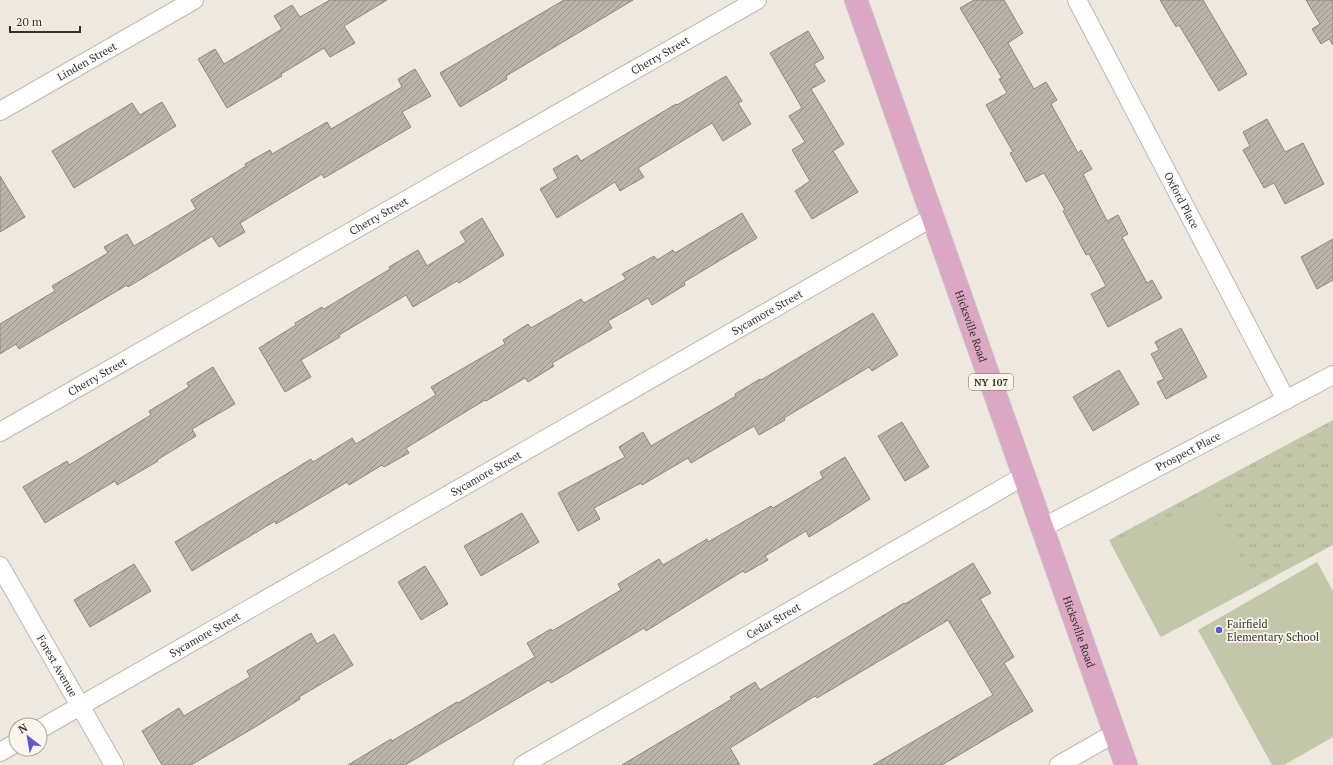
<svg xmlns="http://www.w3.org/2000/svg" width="1333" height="765" viewBox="0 0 1333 765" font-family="'PT Serif',serif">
	<defs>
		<pattern id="grass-tufts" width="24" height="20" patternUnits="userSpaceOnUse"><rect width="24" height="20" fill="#c1c7a8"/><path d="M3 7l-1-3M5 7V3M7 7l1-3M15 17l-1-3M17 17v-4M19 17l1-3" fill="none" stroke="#a6ab91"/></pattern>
		<pattern id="building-hatch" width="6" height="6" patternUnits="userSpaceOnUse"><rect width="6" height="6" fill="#bbb4ac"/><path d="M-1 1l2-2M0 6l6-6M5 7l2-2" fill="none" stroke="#99938c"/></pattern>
	</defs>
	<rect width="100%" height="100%" fill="#eee8df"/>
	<path fill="url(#grass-tufts)" d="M 1333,420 L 1333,545 L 1161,637 L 1109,540 Z"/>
	<path fill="#c1c7a8" d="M 1208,497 L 1255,586 L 1160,636 L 1113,548 Z
		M 1317,562 L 1333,591 L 1333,737 L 1284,765 L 1272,765 L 1198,630 Z"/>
	<path fill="url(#building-hatch)" stroke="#8d877f" d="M 330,0 L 387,0 L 344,26 L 355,43 L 330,57 L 324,48 L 281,74 L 282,76 L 227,108 L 198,59 L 215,49 L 224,64 L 282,29 L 274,16 L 292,5 L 300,17 Z
		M 564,0 L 633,0 L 506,76 L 507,79 L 460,107 L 440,73 Z
		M 974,0 L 1004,0 L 1023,33 L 1008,43 L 1034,89 L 1046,82 L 1057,100 L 1051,104 L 1078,153 L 1081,150 L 1092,169 L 1083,174 L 1107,221 L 1118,215 L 1128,234 L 1122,237 L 1147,283 L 1152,280 L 1162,298 L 1108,327 L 1091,294 L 1106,286 L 1089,254 L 1086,255 L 1063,211 L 1065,210 L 1044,173 L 1026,182 L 1010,153 L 1013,152 L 986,105 L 1007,93 L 999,79 L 1002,78 L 960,8 Z
		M 1160,0 L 1203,0 L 1247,74 L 1219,91 L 1179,25 L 1176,27 Z
		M 1306,0 L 1333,0 L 1333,45 L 1329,39 L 1321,44 L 1312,29 L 1320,24 Z
		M 808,31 L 824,58 L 814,64 L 825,81 L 811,89 L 844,144 L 833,151 L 858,192 L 812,219 L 795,191 L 810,181 L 792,150 L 805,142 L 789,116 L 802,108 L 770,53 Z
		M 415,69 L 431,96 L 402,112 L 411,127 L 324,178 L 322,174 L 240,223 L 245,232 L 219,247 L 212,236 L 128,287 L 127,285 L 19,349 L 16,344 L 0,354 L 0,324 L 55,291 L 52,286 L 108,253 L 104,247 L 127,234 L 134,246 L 196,209 L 191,200 L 246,166 L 245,164 L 270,150 L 272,154 L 327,122 L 331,129 L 402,87 L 398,79 Z
		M 726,76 L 742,101 L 738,103 L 751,124 L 723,141 L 712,123 L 638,168 L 644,177 L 620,191 L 615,182 L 557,218 L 540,189 L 558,178 L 553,169 L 577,155 L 581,161 L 676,104 L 677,105 Z
		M 162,102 L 176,126 L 74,188 L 52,151 L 132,103 L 140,115 Z
		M 1267,119 L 1285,152 L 1303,143 L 1324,184 L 1285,204 L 1274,183 L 1264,188 L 1243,150 L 1250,146 L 1243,132 Z
		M 0,176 L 25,217 L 0,232 Z
		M 742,213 L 757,238 L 684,282 L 685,285 L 652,305 L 648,298 L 608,321 L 612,328 L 552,363 L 554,366 L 528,382 L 525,378 L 486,401 L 485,400 L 406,448 L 409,453 L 384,467 L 382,465 L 349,485 L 347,482 L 276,524 L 275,521 L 192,571 L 175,542 L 311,459 L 313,462 L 352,438 L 356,444 L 436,395 L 431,387 L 505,344 L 503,340 L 528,324 L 531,328 L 581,299 L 584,303 L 626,279 L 622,274 L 654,256 L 657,260 L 673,250 L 675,253 Z
		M 482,218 L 504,255 L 459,283 L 457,281 L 413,307 L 406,295 L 339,335 L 340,337 L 301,360 L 311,377 L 285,392 L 259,348 L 296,325 L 295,323 L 322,307 L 324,309 L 390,269 L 389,267 L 418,250 L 427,266 L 466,242 L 460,232 Z
		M 1333,239 L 1333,280 L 1317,289 L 1301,257 Z
		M 873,313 L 898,355 L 872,371 L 869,367 L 784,418 L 785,420 L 759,435 L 754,426 L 691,463 L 688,458 L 642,485 L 641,483 L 594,508 L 600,519 L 578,531 L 558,493 L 625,457 L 619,447 L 643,432 L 651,446 L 736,396 L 735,394 L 760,379 L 761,380 Z
		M 1181,328 L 1207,377 L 1166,399 L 1157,382 L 1164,379 L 1151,354 L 1159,350 L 1155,342 Z
		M 213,367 L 235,404 L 192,429 L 196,436 L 157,460 L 158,461 L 117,485 L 115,481 L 45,523 L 23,487 L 67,461 L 69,465 L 151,415 L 149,411 L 189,387 L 187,383 Z
		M 1119,370 L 1139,404 L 1093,431 L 1073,397 Z
		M 902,422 L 929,467 L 905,481 L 878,436 Z
		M 845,457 L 870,499 L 829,525 L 809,537 L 806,531 L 765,556 L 768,560 L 745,573 L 743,571 L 646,631 L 644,628 L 551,683 L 549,680 L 405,765 L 348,765 L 391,739 L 392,741 L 457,702 L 458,703 L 535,657 L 527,643 L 551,629 L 552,631 L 621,590 L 618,584 L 659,559 L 663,565 L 707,539 L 708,542 L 771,506 L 773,508 L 823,478 L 820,472 Z
		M 522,513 L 539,542 L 481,576 L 464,546 Z
		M 973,563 L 991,593 L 980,599 L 1014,657 L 1004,663 L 1033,711 L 942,765 L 873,765 L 993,695 L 948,620 L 817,698 L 815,696 L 730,748 L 740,765 L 622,765 L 732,699 L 730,697 L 755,682 L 760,690 L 904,603 L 905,604 Z
		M 134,564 L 151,591 L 90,627 L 74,600 Z
		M 425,566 L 448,604 L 421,620 L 398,582 Z
		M 311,633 L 317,644 L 334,634 L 353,665 L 299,697 L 300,699 L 260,724 L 191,765 L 162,765 L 142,731 L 179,708 L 184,716 L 250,677 L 247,671 Z"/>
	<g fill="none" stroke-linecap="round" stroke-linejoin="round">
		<g stroke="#bdb7ae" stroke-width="20">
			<g id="minor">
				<path id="s1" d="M 1077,0 L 1286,400"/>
				<path id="s2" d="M 0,111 L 194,0"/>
				<path id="s3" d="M 0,432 L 757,0"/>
				<path id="s4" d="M 1042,528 L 1333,375"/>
				<path id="s5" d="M 0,566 L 114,765"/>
				<path id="s6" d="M 40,729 L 933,217"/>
				<path d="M 0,752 L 16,743"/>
				<path id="s7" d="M 523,765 L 1024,476"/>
				<path d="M 1059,765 L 1115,733"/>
			</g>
		</g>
		<g stroke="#c6c6c4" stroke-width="24">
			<g id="primary">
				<path id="s8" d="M 856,0 L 1126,765"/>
			</g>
		</g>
		<use href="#minor" stroke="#fff" stroke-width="18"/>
		<use href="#primary" stroke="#dca7c4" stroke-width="22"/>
	</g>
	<circle fill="#6355ce" stroke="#fbf5ec" stroke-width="1.5" cx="1219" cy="630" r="4"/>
	<g text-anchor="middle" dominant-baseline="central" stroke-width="3.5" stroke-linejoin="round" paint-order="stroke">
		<rect fill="#fbf5ec" stroke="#706c67" stroke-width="1" x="969" y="374" width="44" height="16" rx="3"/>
		<g font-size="10" font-weight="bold" fill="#34322e">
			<text x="991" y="382">NY 107</text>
		</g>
		<g font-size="11" fill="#34322e" stroke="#fbf5ec">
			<text stroke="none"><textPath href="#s3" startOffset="760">Cherry Street</textPath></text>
			<text stroke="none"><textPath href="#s2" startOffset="100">Linden Street</textPath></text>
			<text stroke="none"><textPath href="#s1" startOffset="226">Oxford Place</textPath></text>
			<text stroke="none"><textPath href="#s3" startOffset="436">Cherry Street</textPath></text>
			<text stroke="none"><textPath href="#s6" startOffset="838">Sycamore Street</textPath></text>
			<text stroke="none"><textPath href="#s8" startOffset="346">Hicksville Road</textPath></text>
			<text stroke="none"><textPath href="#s3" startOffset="112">Cherry Street</textPath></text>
			<text stroke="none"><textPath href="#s4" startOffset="165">Prospect Place</textPath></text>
			<text stroke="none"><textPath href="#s6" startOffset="514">Sycamore Street</textPath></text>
			<text stroke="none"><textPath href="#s7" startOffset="289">Cedar Street</textPath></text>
			<text stroke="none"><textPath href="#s8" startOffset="670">Hicksville Road</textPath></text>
			<text stroke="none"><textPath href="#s6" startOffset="190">Sycamore Street</textPath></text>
			<text stroke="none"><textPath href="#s5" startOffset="115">Forest Avenue</textPath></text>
		</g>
		<g font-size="11" fill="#34322e" stroke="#fbf5ec" text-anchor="start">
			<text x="1227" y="624">Fairfield<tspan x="1227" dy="13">Elementary School</tspan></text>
		</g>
	</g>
	<g transform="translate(28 737) rotate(329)"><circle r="19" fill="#fbf5ec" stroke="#aba7a0"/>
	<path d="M0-3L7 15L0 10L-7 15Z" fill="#6355ce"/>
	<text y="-6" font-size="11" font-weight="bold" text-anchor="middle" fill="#34322e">N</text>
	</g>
	<path d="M10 26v6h70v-6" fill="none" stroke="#34322e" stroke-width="2"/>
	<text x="16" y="26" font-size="12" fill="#34322e" stroke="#fbf5ec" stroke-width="3" paint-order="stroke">20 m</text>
</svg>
